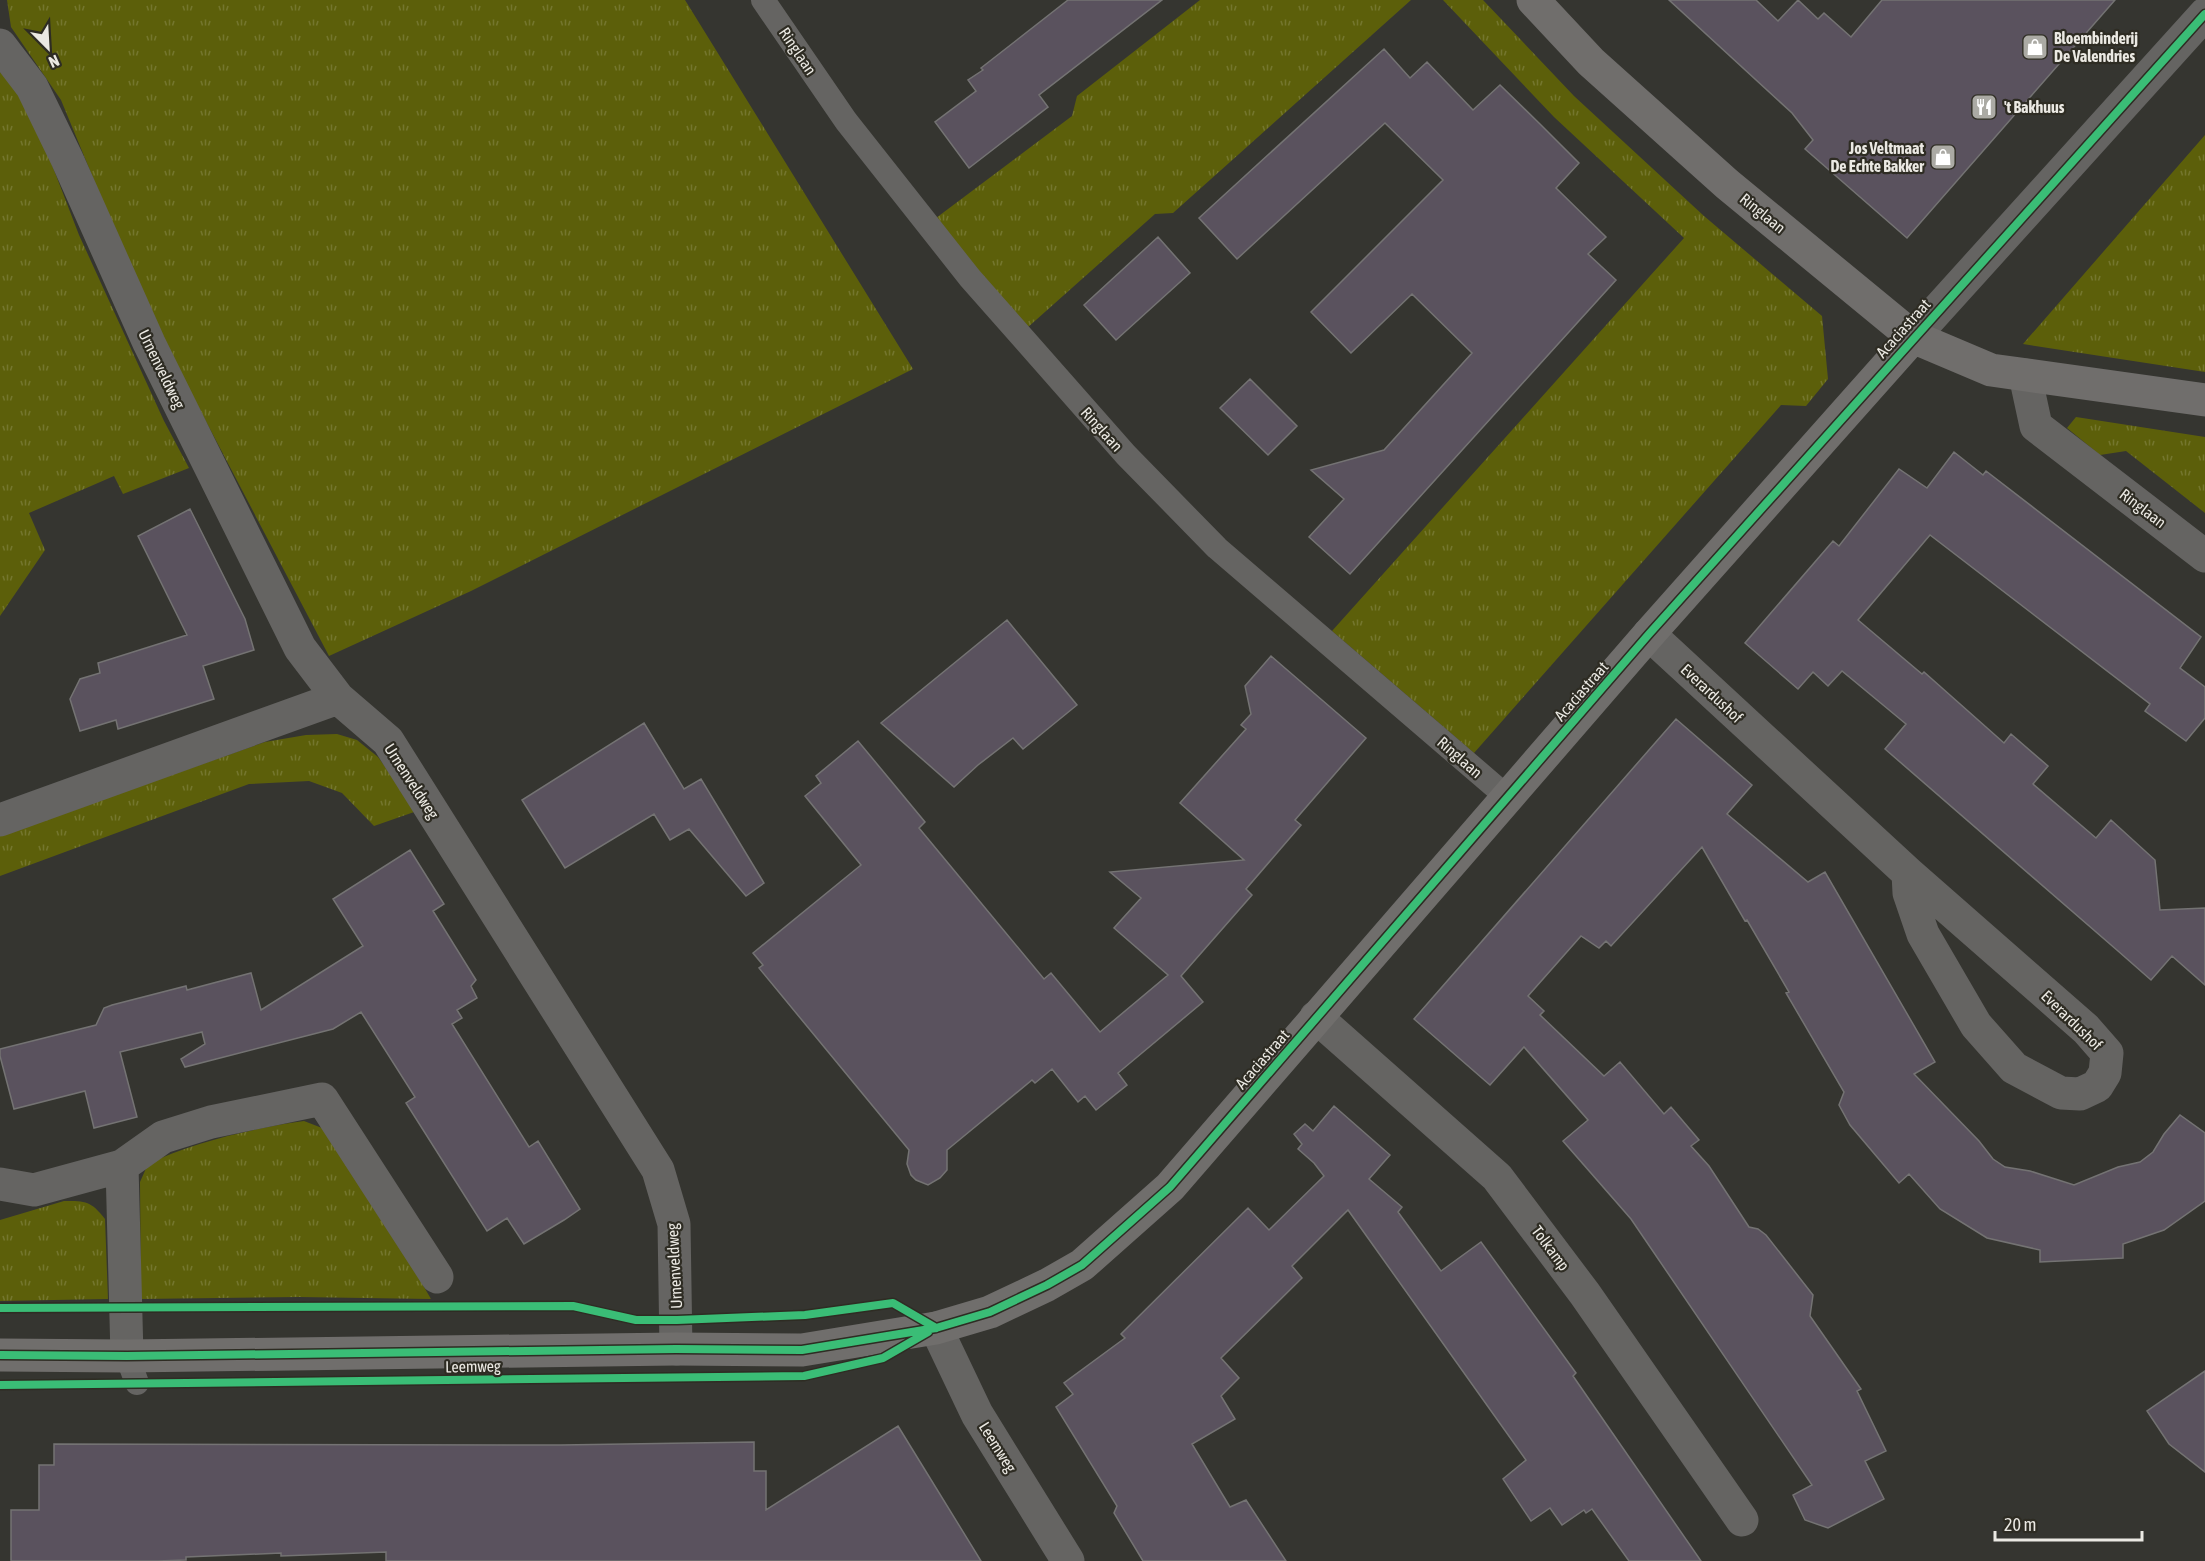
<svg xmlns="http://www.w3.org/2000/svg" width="2205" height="1561" viewBox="0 0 2205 1561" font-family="'Asap Condensed',sans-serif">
	<defs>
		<pattern id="grass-tufts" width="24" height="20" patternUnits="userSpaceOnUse" patternTransform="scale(1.5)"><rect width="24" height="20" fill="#5c5f0a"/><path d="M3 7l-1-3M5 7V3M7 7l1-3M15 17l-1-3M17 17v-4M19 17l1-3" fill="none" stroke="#74762e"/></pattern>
	</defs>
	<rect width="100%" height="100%" fill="#353530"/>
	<path fill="url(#grass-tufts)" d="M 7,0 L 685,0 L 913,369 L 471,591 L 329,656 L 166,345 L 129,265 L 61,100 L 11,27 Z
		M 1200,0 L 1411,0 L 1173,213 L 1155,214 L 1027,328 L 982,276 L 936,218 L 1072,116 L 1077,96 Z
		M 1443,0 L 1483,0 L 1574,96 L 1704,216 L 1822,316 L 1828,379 L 1806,406 L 1781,405 L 1474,753 L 1332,631 L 1684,238 L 1554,117 Z
		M 0,72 L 18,89 L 39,131 L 79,235 L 164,421 L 189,468 L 123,494 L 114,476 L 29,513 L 45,550 L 0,616 Z
		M 2205,135 L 2205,372 L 2023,344 Z
		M 2076,417 L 2205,437 L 2205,513 L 2126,451 L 2100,455 L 2067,428 Z
		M 337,734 L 357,740 L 378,757 L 417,811 L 374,826 L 342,793 L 309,781 L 249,784 L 0,876 L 0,835 L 265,742 L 306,735 Z
		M 304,1121 L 322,1128 L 340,1142 L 431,1299 L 299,1297 L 141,1299 L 140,1182 L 148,1164 C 193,1142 254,1128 304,1121 Z
		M 64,1201 C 86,1201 91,1201 105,1219 L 108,1299 L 0,1301 L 0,1220 Z"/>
	<path fill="#5a525e" stroke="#747373" stroke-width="1.5" d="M 1068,0 L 1162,0 L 1039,95 L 1048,107 L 969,168 L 935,122 L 976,91 L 968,80 L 983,70 L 981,68 Z
		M 1669,0 L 1756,0 L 1778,21 L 1798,0 L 1818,19 L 1824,13 L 1851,37 L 1882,0 L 2115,0 L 1907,238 L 1805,149 L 1813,140 L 1792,113 Z
		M 1384,49 L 1410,78 L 1427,62 L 1473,110 L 1500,85 L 1540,124 L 1579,163 L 1556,188 L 1606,237 L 1588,254 L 1616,280 L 1350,574 L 1309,537 L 1344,499 L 1311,470 L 1384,450 L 1472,353 L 1412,294 L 1351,353 L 1311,312 L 1443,180 L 1385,123 L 1237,259 L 1199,218 Z
		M 1158,237 L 1190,273 L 1116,340 L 1084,305 Z
		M 1250,379 L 1297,426 L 1268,455 L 1220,408 Z
		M 1954,452 L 1983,475 L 1986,471 L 2201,637 L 2180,668 L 2205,687 L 2205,718 L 2186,741 L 2145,711 L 2150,704 L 1930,535 L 1858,620 L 1922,674 L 1924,672 L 2004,743 L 2011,734 L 2048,766 L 2033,784 L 2096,838 L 2111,820 L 2155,860 L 2160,910 L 2205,908 L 2205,985 L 2172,956 L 2151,980 L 2118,951 L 1885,749 L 1906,724 L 1842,671 L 1828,686 L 1813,672 L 1798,689 L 1745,643 L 1833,541 L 1839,546 L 1899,469 L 1927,488 Z
		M 190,509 L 245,619 L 254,650 L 203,666 L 214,699 L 118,729 L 116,720 L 80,731 L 70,699 L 80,679 L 100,673 L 98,663 L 187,635 L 138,536 Z
		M 1007,620 L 1077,705 L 1023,749 L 1013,738 L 978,765 L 954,787 L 881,723 Z
		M 1271,656 L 1366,738 L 1295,820 L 1301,825 L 1246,889 L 1252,895 L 1181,976 L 1203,1002 L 1118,1073 L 1127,1085 L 1096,1110 L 1085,1096 L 1078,1102 L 1052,1069 L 1035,1083 L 1032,1080 L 947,1150 L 947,1170 L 940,1178 L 928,1185 L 916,1180 L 911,1175 L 907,1164 L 909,1150 L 759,968 L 763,965 L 753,953 L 861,865 L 805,796 L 821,783 L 816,776 L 858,741 L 925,822 L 919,828 L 1044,979 L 1051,973 L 1100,1032 L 1168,975 L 1114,928 L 1141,898 L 1110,872 L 1244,860 L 1180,803 L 1246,729 L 1241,725 L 1251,714 L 1245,686 Z
		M 1676,719 L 1752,785 L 1727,814 L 1808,882 L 1825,872 L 1935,1062 L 1914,1074 L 1979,1141 L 1993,1159 L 2005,1167 L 2030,1171 L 2074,1185 L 2118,1167 L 2140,1162 L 2153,1152 L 2164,1134 L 2180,1115 L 2205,1133 L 2205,1201 L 2164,1230 L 2123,1244 L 2123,1258 L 2040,1262 L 2040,1250 L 1987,1238 L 1940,1209 L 1909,1174 L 1899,1183 L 1850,1125 L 1839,1105 L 1844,1092 L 1786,993 L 1789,992 L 1747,920 L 1745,921 L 1702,847 L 1611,946 L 1606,941 L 1599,948 L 1581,936 L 1528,996 L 1544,1011 L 1540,1015 L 1604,1076 L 1620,1062 L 1664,1114 L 1671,1107 L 1699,1140 L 1691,1146 L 1709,1166 L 1749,1227 L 1758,1229 L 1766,1235 L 1813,1295 L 1810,1316 L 1861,1389 L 1857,1391 L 1886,1451 L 1865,1461 L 1884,1499 L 1828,1528 L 1805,1520 L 1793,1495 L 1812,1485 L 1631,1219 L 1563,1141 L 1588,1120 L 1524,1047 L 1490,1085 L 1414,1019 Z
		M 644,723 L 684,789 L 701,779 L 764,883 L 746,896 L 689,829 L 670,840 L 654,814 L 565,868 L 522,800 Z
		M 410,850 L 444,904 L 433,911 L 476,980 L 471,986 L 477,998 L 457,1010 L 462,1018 L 452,1024 L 529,1147 L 538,1141 L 580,1209 L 564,1220 L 524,1244 L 507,1218 L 487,1231 L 406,1103 L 415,1097 L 361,1012 L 333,1029 L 185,1067 L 181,1059 L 205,1044 L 202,1032 L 120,1052 L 137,1117 L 94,1128 L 85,1091 L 14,1109 L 0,1056 L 0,1049 L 96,1025 L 104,1008 L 112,1005 L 186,986 L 187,990 L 251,973 L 261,1010 L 363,946 L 333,899 Z
		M 1334,1106 L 1390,1155 L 1369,1179 L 1402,1207 L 1398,1212 L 1441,1271 L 1481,1242 L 1576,1373 L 1573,1376 L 1701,1561 L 1629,1561 L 1592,1509 L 1586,1513 L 1584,1510 L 1562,1525 L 1550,1508 L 1531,1521 L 1503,1479 L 1526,1460 L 1348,1210 L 1292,1266 L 1302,1278 L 1221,1358 L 1239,1378 L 1221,1396 L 1235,1419 L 1192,1444 L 1230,1507 L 1246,1500 L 1286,1561 L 1143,1561 L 1114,1513 L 1117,1506 L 1056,1407 L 1073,1394 L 1064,1383 L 1125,1338 L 1121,1334 L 1248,1208 L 1269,1230 L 1324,1176 L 1314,1163 L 1298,1149 L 1302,1144 L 1294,1134 L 1305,1124 L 1313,1131 Z
		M 2205,1371 L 2205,1472 L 2169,1444 L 2147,1411 Z
		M 898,1426 L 981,1561 L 386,1561 L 386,1552 L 281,1556 L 281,1553 L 186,1557 L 186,1560 L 157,1561 L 11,1561 L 11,1510 L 39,1510 L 39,1465 L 54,1465 L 54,1444 L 561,1445 L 754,1442 L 754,1471 L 766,1471 L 766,1510 Z"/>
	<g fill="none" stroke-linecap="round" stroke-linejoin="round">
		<path stroke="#656462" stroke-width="24" d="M 763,0 L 846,121 L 970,278 L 1126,455 L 1217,548 L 1507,797
			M 127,1356 L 137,1383"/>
		<path stroke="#656462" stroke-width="33" d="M 0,45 L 32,87 L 67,159 L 149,343 L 300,648 L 338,698 L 388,741 L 658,1170 L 674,1224 L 676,1349
			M 1913,337 L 2205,14
			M 2025,375 L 2036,426 L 2205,556
			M 1649,634 L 1908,873 L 1909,893 L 1923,934 L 1976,1025 L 2014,1068 L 2061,1093 L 2080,1094 L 2097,1086 L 2105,1073 L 2107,1053 L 2086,1029 L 1908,873
			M 0,820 L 338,698
			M 1316,1017 L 1497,1177 L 1585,1294 L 1742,1520
			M 122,1166 L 127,1356
			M 0,1184 L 34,1190 L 122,1166 L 163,1137 L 211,1122 L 322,1099 L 437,1277
			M 936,1328 L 977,1414 L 1068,1561"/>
		<path stroke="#706e6c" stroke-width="33" d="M 1533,0 L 1591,62 L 1727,184 L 1913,337 L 1991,370 L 2205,400
			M 0,1355 L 127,1356 L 676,1349 L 802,1350 L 936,1328 L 990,1312 L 1047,1285 L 1082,1265 L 1170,1187 L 1649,634 L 1913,337"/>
		<g stroke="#2e2c23" stroke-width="11">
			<path id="cycleway" d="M 0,1308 L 573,1306 L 636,1320 L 677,1320 L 805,1315 L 893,1303 L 936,1328
				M 0,1355 L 127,1356 L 676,1349 L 802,1350 L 936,1328 L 990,1312 L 1047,1285 L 1082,1265 L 1170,1187 L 1649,634 L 2205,14
				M 0,1385 L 804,1376 L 883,1358 L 928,1332"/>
		</g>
		<use href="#cycleway" stroke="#3abd76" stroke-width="8"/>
	</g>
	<defs>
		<g id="shop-square" transform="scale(1.35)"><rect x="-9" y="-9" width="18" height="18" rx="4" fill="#abaaa4" stroke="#2e2c23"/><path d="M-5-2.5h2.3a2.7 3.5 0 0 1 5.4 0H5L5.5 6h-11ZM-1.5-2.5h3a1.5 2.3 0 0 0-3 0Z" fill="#fff"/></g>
		<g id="restaurant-square" transform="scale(1.35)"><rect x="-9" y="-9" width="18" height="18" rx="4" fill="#abaaa4" stroke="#2e2c23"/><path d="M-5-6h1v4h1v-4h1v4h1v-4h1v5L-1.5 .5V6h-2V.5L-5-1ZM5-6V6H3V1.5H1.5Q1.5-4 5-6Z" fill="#fff"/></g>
	</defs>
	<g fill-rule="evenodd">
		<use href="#shop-square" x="2035" y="47"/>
		<use href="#restaurant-square" x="1984" y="107"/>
		<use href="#shop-square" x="1943" y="157"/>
	</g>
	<g text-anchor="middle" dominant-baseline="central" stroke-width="4.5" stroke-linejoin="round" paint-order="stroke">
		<g font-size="16" font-weight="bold" fill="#ebe9e3" stroke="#2e2c23" text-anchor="start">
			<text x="2054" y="38">Bloembinderij<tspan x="2054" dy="18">De Valendries</tspan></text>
			<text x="2004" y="107">'t Bakhuus</text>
			<text x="1924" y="148" text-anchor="end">Jos Veltmaat<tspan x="1924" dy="18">De Echte Bakker</tspan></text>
		</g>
		<g font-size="16" fill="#ebe9e3" stroke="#2e2c23">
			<text transform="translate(798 51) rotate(56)">Ringlaan</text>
			<text transform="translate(1763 213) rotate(39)">Ringlaan</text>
			<text transform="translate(1903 328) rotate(-48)">Acaciastraat</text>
			<text transform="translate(162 369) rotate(64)">Urnenveldweg</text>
			<text transform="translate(1102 429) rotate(48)">Ringlaan</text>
			<text transform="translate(2143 508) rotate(37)">Ringlaan</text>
			<text transform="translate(1581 691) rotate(-49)">Acaciastraat</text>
			<text transform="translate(1712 693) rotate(43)">Everardushof</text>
			<text transform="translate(1460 757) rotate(41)">Ringlaan</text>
			<text transform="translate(412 781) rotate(57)">Urnenveldweg</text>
			<text transform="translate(2072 1020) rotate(44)">Everardushof</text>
			<text transform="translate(1262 1059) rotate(-49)">Acaciastraat</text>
			<text transform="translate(1551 1248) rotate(53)">Tolkamp</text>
			<text transform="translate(674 1266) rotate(-93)">Urnenveldweg</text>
			<text transform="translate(473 1366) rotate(-1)">Leemweg</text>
			<text transform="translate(998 1447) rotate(58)">Leemweg</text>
		</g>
	</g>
	<g transform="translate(48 48) rotate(156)" stroke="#2e2c23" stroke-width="4.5" paint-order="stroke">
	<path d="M0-4.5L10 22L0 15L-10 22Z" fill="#ebe9e3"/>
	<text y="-9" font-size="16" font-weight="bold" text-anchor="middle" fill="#ebe9e3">N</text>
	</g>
	<path d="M1995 1531v9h147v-9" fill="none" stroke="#ebe9e3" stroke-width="3"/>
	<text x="2004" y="1531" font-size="18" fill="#ebe9e3" stroke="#2e2c23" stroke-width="4.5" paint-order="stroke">20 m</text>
</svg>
